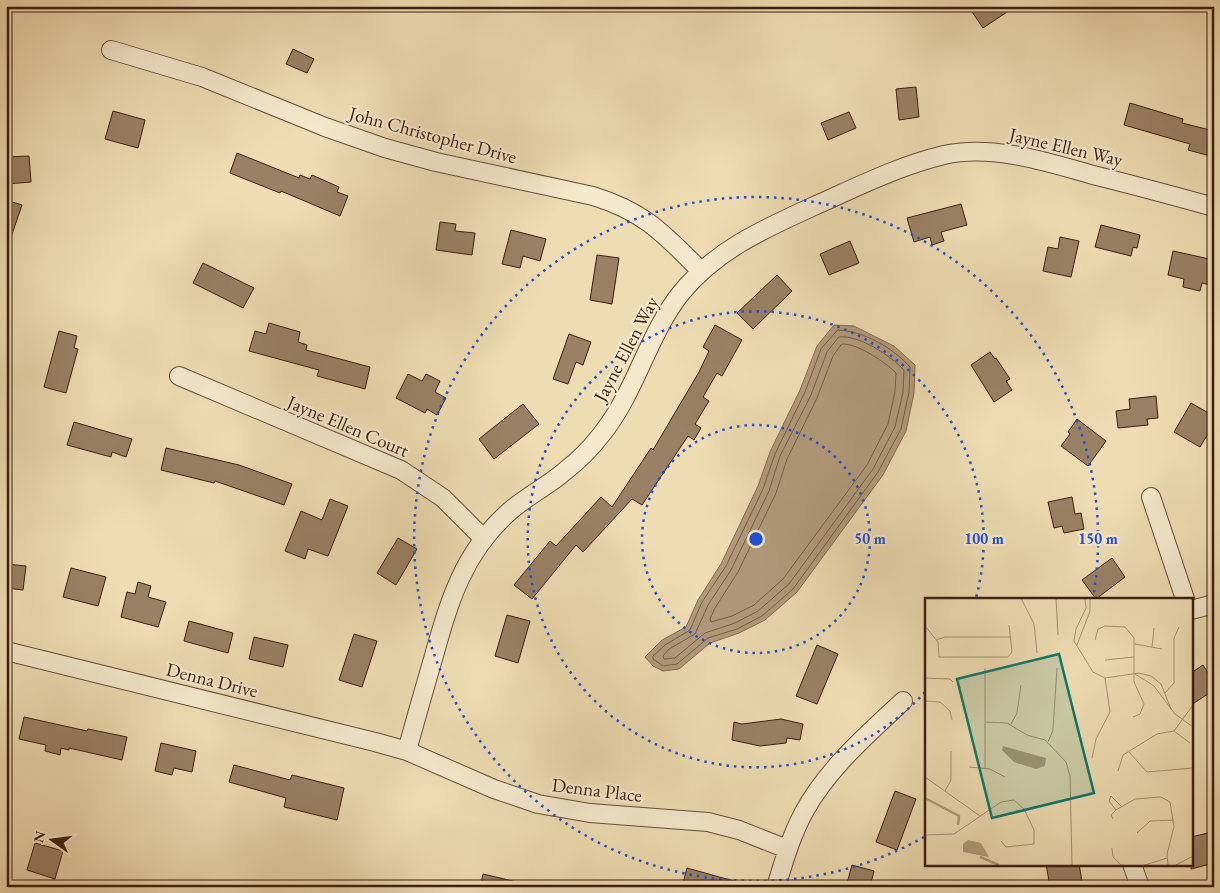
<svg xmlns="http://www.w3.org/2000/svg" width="1220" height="893" viewBox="0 0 1220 893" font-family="'EB Garamond',serif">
	<rect width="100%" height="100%" fill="#eedcb2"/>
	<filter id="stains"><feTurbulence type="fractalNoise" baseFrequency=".004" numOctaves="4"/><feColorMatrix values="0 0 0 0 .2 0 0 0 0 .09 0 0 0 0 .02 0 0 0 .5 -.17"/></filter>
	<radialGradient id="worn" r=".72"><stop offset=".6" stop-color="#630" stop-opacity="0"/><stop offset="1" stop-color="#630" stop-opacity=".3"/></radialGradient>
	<path fill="#b19b7b" stroke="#826951" d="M 834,325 L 854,326 L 894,346 L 915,365 L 914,393 L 906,431 L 883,475 L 797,592 L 765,620 L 739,633 L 710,643 L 679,669 L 663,671 L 653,666 L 645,657 L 662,640 L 686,627 L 698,600 L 721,564 L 758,486 L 770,452 L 800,390 L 817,346 Z"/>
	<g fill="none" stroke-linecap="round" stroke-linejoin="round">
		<path stroke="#765c46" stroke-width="1" d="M 838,330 C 864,331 893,348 910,367 L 909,392 L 901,429 L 878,472 L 793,589 L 762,616 L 737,629 L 708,638 L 677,664 L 663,666 L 653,659 L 653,656 L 665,645 L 690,630 L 702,602 L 726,566 L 763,489 L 775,454 L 805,392 L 821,349 Z
			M 839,337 C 858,334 891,356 904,370 L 903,392 L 895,427 L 873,469 L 789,584 L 758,611 L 735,623 L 705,633 L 675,658 L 664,659 L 663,656 L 669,649 L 695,634 L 708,605 L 731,570 L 769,491 L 780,456 L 811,395 L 827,352 Z
			M 842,344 C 857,343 885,362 896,373 L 895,391 L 888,424 L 867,465 L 783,579 L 754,605 L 732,616 L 711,622 L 710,619 L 715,608 L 738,572 L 776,493 L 787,459 L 817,398 L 833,356 Z"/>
	</g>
	<path fill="#998165" stroke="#3c1e11" d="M 968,6 L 1016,6 L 983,28 Z
		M 293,49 L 314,59 L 307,73 L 286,64 Z
		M 916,87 L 919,117 L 899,120 L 896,89 Z
		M 1130,103 L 1183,119 L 1182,123 L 1214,131 L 1214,157 L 1188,150 L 1190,144 L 1124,125 Z
		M 113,111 L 145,120 L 138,148 L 105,139 Z
		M 849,112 L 856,128 L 828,140 L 821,123 Z
		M 237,153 L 299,178 L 300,175 L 310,179 L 312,175 L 339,187 L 337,192 L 348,196 L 340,216 L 281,191 L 280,193 L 230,173 Z
		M 29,156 L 31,182 L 6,184 L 6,157 Z
		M 6,200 L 22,205 L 8,246 L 6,245 Z
		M 961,204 L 967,225 L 941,232 L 944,241 L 932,245 L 930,237 L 914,242 L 907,218 Z
		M 440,222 L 456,224 L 455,231 L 475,233 L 472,255 L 436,250 Z
		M 1101,225 L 1140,235 L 1137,248 L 1133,247 L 1131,256 L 1095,247 Z
		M 511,230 L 546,239 L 540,261 L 523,256 L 520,268 L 502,264 Z
		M 1060,237 L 1079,241 L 1071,277 L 1043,271 L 1048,247 L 1058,249 Z
		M 850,241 L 859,263 L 829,275 L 820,254 Z
		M 1173,251 L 1214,260 L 1214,271 L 1211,285 L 1202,283 L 1200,291 L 1183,287 L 1184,279 L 1168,275 Z
		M 597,255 L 619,258 L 612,304 L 590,300 Z
		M 203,263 L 254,288 L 243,308 L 193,283 Z
		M 777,275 L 792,291 L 753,329 L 737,313 Z
		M 269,323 L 300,332 L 298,342 L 307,345 L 306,350 L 370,367 L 365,389 L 317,376 L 319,370 L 249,351 L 255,331 L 266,334 Z
		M 715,325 L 742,340 L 722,376 L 717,373 L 703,397 L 709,401 L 695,424 L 701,428 L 694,440 L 688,436 L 642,505 L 632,499 L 583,552 L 576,545 L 532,599 L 514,585 L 550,541 L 556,546 L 601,497 L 612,507 L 651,448 L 653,450 L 699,372 L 709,351 L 703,347 Z
		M 59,331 L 77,336 L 74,348 L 78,349 L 66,393 L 44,387 Z
		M 569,334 L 591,342 L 583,365 L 576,362 L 568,384 L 553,379 Z
		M 990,352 L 995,359 L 996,358 L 1010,379 L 1006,381 L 1012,390 L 994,402 L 971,365 Z
		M 408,374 L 422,381 L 426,374 L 440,381 L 435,392 L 446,398 L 437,415 L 427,409 L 425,413 L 396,398 Z
		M 1156,396 L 1158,418 L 1147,419 L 1148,425 L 1118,428 L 1116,411 L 1130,409 L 1129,399 Z
		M 1191,403 L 1214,416 L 1214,424 L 1200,447 L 1174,432 Z
		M 523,404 L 539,424 L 494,459 L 479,439 Z
		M 1077,419 L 1106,441 L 1088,466 L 1061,446 L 1070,434 L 1068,432 Z
		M 74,422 L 132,439 L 126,457 L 112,452 L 111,457 L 67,445 Z
		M 166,448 L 239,465 L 292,484 L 284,505 L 215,481 L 214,483 L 161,470 Z
		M 1072,497 L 1075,514 L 1081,513 L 1084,529 L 1064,533 L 1062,526 L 1054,528 L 1048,502 Z
		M 330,499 L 348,506 L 328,556 L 308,549 L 305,559 L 285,551 L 301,511 L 322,520 Z
		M 398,538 L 417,549 L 396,585 L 377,573 Z
		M 1112,558 L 1125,577 L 1096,599 L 1082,580 Z
		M 6,564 L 26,566 L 23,590 L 6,588 Z
		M 71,568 L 106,577 L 98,606 L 63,597 Z
		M 138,582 L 151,586 L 148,597 L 166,602 L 158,627 L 121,617 L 127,592 L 135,594 Z
		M 507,615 L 530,621 L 518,663 L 495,656 Z
		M 189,621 L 233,633 L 228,653 L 184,641 Z
		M 354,634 L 377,641 L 362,687 L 339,680 Z
		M 254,637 L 288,645 L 283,667 L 249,659 Z
		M 817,645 L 838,654 L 817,704 L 796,696 Z
		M 1203,665 L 1214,682 L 1214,690 L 1191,705 L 1191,673 Z
		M 24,717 L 87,731 L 88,729 L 127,737 L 122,760 L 69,748 L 69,750 L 61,748 L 60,755 L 45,751 L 46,745 L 19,739 Z
		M 781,719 L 803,724 L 800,740 L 787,738 L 786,743 L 760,746 L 732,740 L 734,722 L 742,724 Z
		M 161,743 L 196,751 L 192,772 L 174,768 L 172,775 L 155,771 Z
		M 234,765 L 290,780 L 292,775 L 344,788 L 337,820 L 284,807 L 286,798 L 229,782 Z
		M 895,791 L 916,799 L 897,850 L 876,842 Z
		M 1208,833 L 1214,856 L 1214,863 L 1191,869 L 1191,837 Z
		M 35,843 L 63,851 L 55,879 L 27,870 Z
		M 1046,864 L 1079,864 L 1083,887 L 1050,887 Z
		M 852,865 L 874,871 L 870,887 L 846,887 Z
		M 687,868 L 741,883 L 741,887 L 682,887 Z
		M 483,874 L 517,882 L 516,887 L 480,887 Z"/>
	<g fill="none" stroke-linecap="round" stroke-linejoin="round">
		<g stroke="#684e39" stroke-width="20">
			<path id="street" d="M 111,50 L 202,77 L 325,127 L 385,148 L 436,162 L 593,196 C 645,212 664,234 701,271
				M 179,376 L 401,470 L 443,498 L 484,539
				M 1151,497 L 1185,599
				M 1191,610 L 1214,604
				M 6,651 L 375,742 L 407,751 L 494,789 L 538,804 L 590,813 L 708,822 L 739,830 L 787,849
				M 407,751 C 415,721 424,690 433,659 C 449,602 463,552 510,511 C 527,496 548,486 565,471 C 578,461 591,448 601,435 C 636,392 647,336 681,293 C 716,250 764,229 812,207 C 855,188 898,166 944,155 C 992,144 1047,162 1093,175 C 1134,185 1174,196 1214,207
				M 1132,864 L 1140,887
				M 776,887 C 784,861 791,836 804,812 C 828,768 867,735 903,701"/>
		</g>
		<use href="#street" stroke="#f4e8cd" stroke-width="18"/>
	</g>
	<g fill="none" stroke="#1d4ed8" stroke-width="2.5" stroke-dasharray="2.5 5">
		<circle cx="756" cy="539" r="114"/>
		<path d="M925 692A228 228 0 1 1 976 598"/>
		<path d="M924 837A342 342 0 1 1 1093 598"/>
	</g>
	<g text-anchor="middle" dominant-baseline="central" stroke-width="4.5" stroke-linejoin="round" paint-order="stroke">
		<g font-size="19" fill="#3c1e11" stroke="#f4e8cd">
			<text transform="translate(433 135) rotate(15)">John Christopher Drive</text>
			<text transform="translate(1066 147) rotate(13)">Jayne Ellen Way</text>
			<text transform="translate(626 349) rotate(-62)">Jayne Ellen Way</text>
			<text transform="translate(348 426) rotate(23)">Jayne Ellen Court</text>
			<text transform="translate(212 680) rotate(14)">Denna Drive</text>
			<text transform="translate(597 790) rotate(7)">Denna Place</text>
		</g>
	</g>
	<g transform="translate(925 598)">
		<rect width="268" height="268" fill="#eedcb2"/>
		<path d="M 78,148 L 121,160 L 120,168 L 111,171 L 89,164 L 77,152 ZM 43,242 L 56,245 L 64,259 L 38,254 L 38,246 Z" fill="#b19b7b"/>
		<path fill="none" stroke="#b19b7b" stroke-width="2.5" d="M 0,200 L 34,218 L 33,227M 55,259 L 74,267"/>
		<path fill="none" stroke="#a79072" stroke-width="1" d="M 96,0 L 109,26 L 112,55M 131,0 L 133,37M 160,0 L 161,10 L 151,31 L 149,43 L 168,74 L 180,80 L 214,75 L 226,78 L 236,86 L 246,111M 0,28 L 13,44 L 14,59 L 83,59 L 87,54 L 84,27M 11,42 L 20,39 L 86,39M 170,42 L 173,31 L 180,28 L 200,29 L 209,40 L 209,84 L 219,106 L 215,116 L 208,119M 210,46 L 237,51M 152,47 L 165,13 L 165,0M 227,49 L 229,30M 180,62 L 209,59M 210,76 L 229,88 L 250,116 L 268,129M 0,80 L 25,81 L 28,84M 240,95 L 249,85 L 249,40 L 254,29M 0,103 L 15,104 L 25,113 L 27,122M 60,124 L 82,125 L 102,137 L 120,142 L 141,164 L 145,178 L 147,267M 86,126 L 92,115 L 96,87M 249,133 L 265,145M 123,144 L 128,132 L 132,70M 204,154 L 222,174 L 268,170M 167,160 L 171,141 L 185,114 L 180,80M 44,169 L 65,171 L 80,179M 60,170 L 60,70M 193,173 L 198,157 L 232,136 L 249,133 L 268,107M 0,179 L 55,218M 20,193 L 26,182 L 26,153M 191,212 L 184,203 L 186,198 L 197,209M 188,221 L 186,217 L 191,212 L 210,201 L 236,199 L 245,204 L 249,229 L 242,256 L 243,267M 212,235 L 225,223 L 249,222M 0,237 L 29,236 L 76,204 L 89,202 L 99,211 L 109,232 L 109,246 L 81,249 L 76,243M 187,250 L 188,259 L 196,267M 220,267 L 242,260M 251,267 L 268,258"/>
		<path fill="#0f766e" fill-opacity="0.15" stroke="#0f766e" stroke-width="2.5" d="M 134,56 L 169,195 L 67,220 L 32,81 Z"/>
		<rect width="268" height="268" fill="none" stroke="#3c1e11" stroke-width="2.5"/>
	</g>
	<circle cx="756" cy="539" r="8" fill="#1d4ed8" stroke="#f4e8cd" stroke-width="2.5"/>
	<g font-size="15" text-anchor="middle" font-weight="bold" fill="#1d4ed8" stroke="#f4e8cd" stroke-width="4.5" stroke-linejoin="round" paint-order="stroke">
		<text x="870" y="544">50 m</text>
		<text x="984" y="544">100 m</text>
		<text x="1098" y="544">150 m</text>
	</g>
	<rect width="1220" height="893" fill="none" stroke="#eedcb2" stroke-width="25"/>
	<rect x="8" y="8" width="1205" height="878" fill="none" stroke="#3c1e11" stroke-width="2.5"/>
	<rect x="12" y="12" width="1195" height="868" fill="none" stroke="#3c1e11"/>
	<g transform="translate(52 840) rotate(284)" stroke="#f4e8cd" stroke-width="4" paint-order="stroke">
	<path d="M0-4L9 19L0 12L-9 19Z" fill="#3c1e11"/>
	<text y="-8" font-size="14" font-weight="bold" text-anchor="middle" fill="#3c1e11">N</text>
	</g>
	<rect width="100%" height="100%" filter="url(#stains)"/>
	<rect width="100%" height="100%" fill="url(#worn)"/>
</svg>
